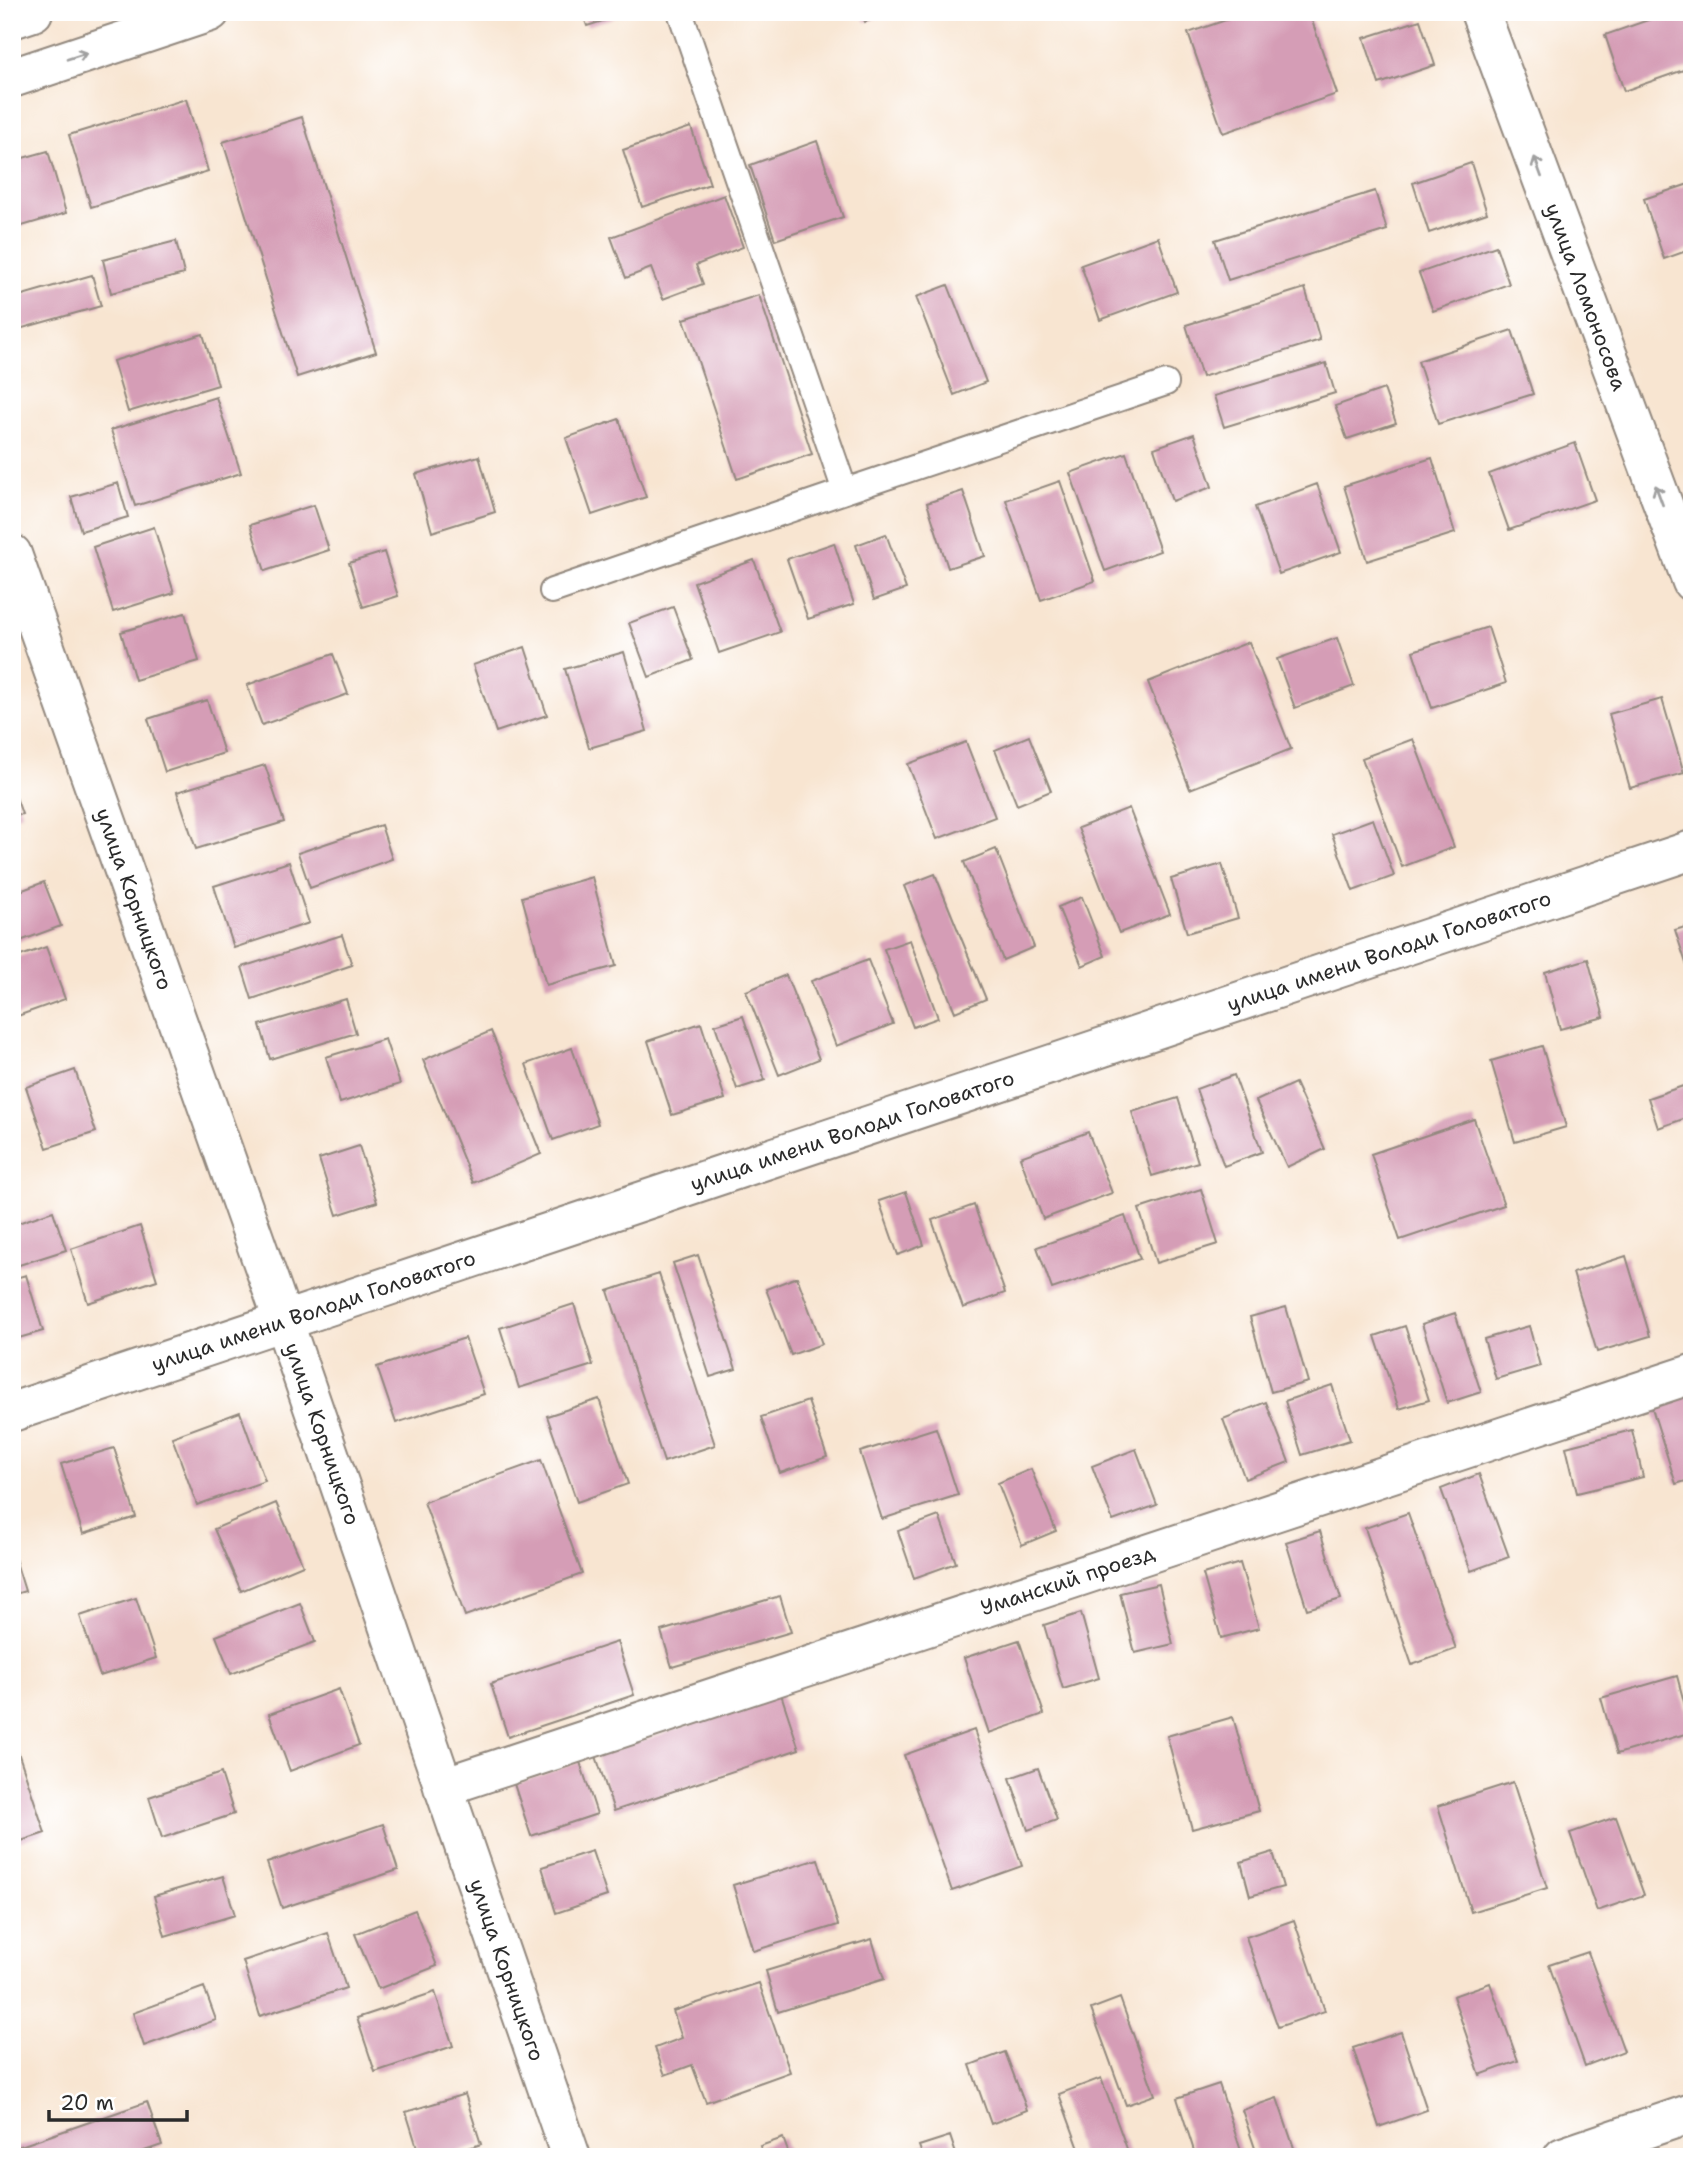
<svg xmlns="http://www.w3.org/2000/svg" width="1704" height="2169" viewBox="0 0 1704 2169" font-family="'Shantell Sans',sans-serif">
	<rect width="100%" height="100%" fill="#fff"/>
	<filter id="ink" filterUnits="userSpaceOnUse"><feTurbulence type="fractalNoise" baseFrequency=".0143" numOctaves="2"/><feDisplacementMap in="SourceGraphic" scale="14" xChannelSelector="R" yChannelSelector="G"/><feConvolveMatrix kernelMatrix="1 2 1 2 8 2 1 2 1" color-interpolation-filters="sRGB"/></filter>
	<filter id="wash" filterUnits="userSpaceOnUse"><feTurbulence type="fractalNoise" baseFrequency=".00686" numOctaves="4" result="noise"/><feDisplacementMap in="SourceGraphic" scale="28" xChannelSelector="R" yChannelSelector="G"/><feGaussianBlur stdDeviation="1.57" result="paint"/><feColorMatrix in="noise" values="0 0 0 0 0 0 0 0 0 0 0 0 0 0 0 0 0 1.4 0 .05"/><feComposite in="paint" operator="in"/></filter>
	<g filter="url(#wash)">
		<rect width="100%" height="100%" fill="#f8e5d1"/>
		<g id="blocks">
			<path fill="#d59db6" d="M 582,12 L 628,12 L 628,13 L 587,26 Z
				M 861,12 L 890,12 L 890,13 L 865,22 Z
				M 1249,12 L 1309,12 L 1337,94 L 1223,133 L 1188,33 Z
				M 1605,12 L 1626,12 L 1608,20 Z
				M 1671,12 L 1692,12 L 1692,67 L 1624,91 L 1605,35 Z
				M 1420,20 L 1435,65 L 1379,84 L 1364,38 Z
				M 186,99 L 208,171 L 91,207 L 69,135 Z
				M 302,117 L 376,352 L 297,377 L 223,142 Z
				M 691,127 L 710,184 L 642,207 L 623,150 Z
				M 817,141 L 843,217 L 775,240 L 750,165 Z
				M 48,151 L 66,213 L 12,229 L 12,161 Z
				M 1471,163 L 1487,213 L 1429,233 L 1413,183 Z
				M 1692,183 L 1692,249 L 1664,259 L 1644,199 Z
				M 1375,191 L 1387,230 L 1228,280 L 1215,240 Z
				M 724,195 L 743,247 L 696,265 L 703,284 L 663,299 L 651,268 L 626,278 L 611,237 Z
				M 1158,237 L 1177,292 L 1100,320 L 1081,265 Z
				M 176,241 L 184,274 L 111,293 L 103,260 Z
				M 1496,246 L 1509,284 L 1433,311 L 1419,273 Z
				M 92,275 L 101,306 L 12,331 L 12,298 Z
				M 948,285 L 986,382 L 954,395 L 916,297 Z
				M 1305,288 L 1320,340 L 1202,377 L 1186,325 Z
				M 759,295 L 812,454 L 737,479 L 684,319 Z
				M 1512,330 L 1533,394 L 1438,424 L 1418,361 Z
				M 203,334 L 218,385 L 128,412 L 113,361 Z
				M 1326,363 L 1335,393 L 1224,427 L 1214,396 Z
				M 1384,389 L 1396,423 L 1347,439 L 1335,406 Z
				M 216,397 L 241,473 L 135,506 L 111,430 Z
				M 619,419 L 646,497 L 592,515 L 566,438 Z
				M 1194,434 L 1212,487 L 1172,501 L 1154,448 Z
				M 1575,443 L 1595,500 L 1509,530 L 1489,474 Z
				M 1126,453 L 1160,551 L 1105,571 L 1070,473 Z
				M 479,456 L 495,512 L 432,532 L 416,474 Z
				M 1432,458 L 1455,533 L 1367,561 L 1344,486 Z
				M 1060,481 L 1095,581 L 1041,600 L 1006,500 Z
				M 118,483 L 128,517 L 81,531 L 71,497 Z
				M 1317,484 L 1341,552 L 1279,574 L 1255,507 Z
				M 963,491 L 985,556 L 948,568 L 927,503 Z
				M 314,505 L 329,550 L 265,571 L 250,525 Z
				M 154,527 L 174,593 L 113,612 L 93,547 Z
				M 886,534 L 906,589 L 874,600 L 856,545 Z
				M 834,543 L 854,604 L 808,619 L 787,559 Z
				M 384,552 L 398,596 L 363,607 L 349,563 Z
				M 754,560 L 780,632 L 719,653 L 694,582 Z
				M 673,607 L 693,660 L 649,677 L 629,623 Z
				M 185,613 L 199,661 L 135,680 L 121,632 Z
				M 1488,627 L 1506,683 L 1432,708 L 1413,651 Z
				M 1337,638 L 1354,686 L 1295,708 L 1277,659 Z
				M 1249,642 L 1291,749 L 1190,789 L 1148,682 Z
				M 525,647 L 547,715 L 496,732 L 473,665 Z
				M 624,652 L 647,731 L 589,748 L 565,669 Z
				M 333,654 L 348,694 L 262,725 L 247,685 Z
				M 1662,699 L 1684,773 L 1630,788 L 1609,714 Z
				M 207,700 L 224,753 L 165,772 L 148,719 Z
				M 1029,736 L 1051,791 L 1017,805 L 995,750 Z
				M 1413,739 L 1454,847 L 1402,867 L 1362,758 Z
				M 966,742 L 995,817 L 937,839 L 908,764 Z
				M 265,765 L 284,822 L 196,849 L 177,792 Z
				M 12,786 L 22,814 L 12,817 Z
				M 1129,808 L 1170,914 L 1119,933 L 1078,828 Z
				M 1373,819 L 1394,876 L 1353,891 L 1332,834 Z
				M 381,825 L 392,859 L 310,888 L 298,853 Z
				M 996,849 L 1034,947 L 1003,960 L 964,862 Z
				M 289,862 L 309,923 L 234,948 L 214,886 Z
				M 1222,864 L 1238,918 L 1187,933 L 1171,879 Z
				M 935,874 L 986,999 L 955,1012 L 904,886 Z
				M 592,877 L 616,966 L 546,985 L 522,897 Z
				M 44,882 L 61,926 L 12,944 L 12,894 Z
				M 1082,897 L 1105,956 L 1082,966 L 1058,907 Z
				M 1692,925 L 1692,967 L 1688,969 L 1675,930 Z
				M 342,935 L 352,965 L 252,999 L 242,967 Z
				M 910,940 L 938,1018 L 913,1027 L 884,949 Z
				M 46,947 L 65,999 L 12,1018 L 12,959 Z
				M 1588,959 L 1604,1017 L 1560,1029 L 1545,972 Z
				M 868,960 L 893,1024 L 836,1046 L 811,981 Z
				M 786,975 L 819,1059 L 779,1075 L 746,991 Z
				M 346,999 L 356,1033 L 270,1059 L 260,1025 Z
				M 743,1016 L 765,1080 L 737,1089 L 715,1025 Z
				M 701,1023 L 725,1099 L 672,1115 L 648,1041 Z
				M 491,1031 L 541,1154 L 473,1183 L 423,1060 Z
				M 385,1039 L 400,1084 L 340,1103 L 326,1057 Z
				M 1542,1046 L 1566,1127 L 1515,1142 L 1491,1061 Z
				M 572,1048 L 598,1124 L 553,1140 L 526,1064 Z
				M 75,1070 L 96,1132 L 47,1148 L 26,1087 Z
				M 1234,1075 L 1262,1152 L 1224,1166 L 1196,1089 Z
				M 1295,1083 L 1325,1149 L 1287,1167 L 1256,1101 Z
				M 1692,1083 L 1692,1116 L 1658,1128 L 1648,1098 Z
				M 1178,1098 L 1198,1162 L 1152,1176 L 1132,1112 Z
				M 1474,1119 L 1504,1205 L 1400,1240 L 1371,1154 Z
				M 1088,1132 L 1112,1193 L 1043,1219 L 1020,1157 Z
				M 359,1146 L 377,1202 L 337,1215 L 319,1159 Z
				M 1201,1189 L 1218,1244 L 1156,1263 L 1139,1209 Z
				M 906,1192 L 924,1245 L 898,1255 L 879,1201 Z
				M 974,1205 L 1005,1293 L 963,1308 L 932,1220 Z
				M 53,1211 L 66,1250 L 16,1266 L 12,1256 L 12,1225 Z
				M 1125,1216 L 1140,1259 L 1052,1289 L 1037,1247 Z
				M 140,1226 L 157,1280 L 88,1303 L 71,1249 Z
				M 698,1255 L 736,1369 L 710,1377 L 673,1263 Z
				M 1626,1256 L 1650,1336 L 1597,1352 L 1573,1273 Z
				M 659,1274 L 715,1445 L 664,1462 L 608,1291 Z
				M 26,1275 L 43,1331 L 12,1340 L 12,1279 Z
				M 797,1277 L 822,1344 L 791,1355 L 766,1289 Z
				M 574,1304 L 593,1365 L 519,1388 L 500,1328 Z
				M 1286,1307 L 1308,1382 L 1271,1392 L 1250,1317 Z
				M 1455,1313 L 1481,1392 L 1447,1403 L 1422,1324 Z
				M 1405,1326 L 1429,1400 L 1399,1409 L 1375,1336 Z
				M 1529,1326 L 1540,1366 L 1496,1379 L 1484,1339 Z
				M 465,1338 L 484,1394 L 396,1423 L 377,1367 Z
				M 1332,1385 L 1350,1440 L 1302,1455 L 1285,1401 Z
				M 1692,1393 L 1692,1479 L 1676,1484 L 1651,1405 Z
				M 599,1399 L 628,1484 L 577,1502 L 547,1416 Z
				M 808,1401 L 827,1457 L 780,1473 L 761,1417 Z
				M 1266,1402 L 1289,1462 L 1245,1479 L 1223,1419 Z
				M 240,1412 L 265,1481 L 197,1505 L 172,1437 Z
				M 936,1428 L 958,1495 L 882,1519 L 860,1452 Z
				M 1632,1430 L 1643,1477 L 1577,1493 L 1566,1447 Z
				M 114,1448 L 136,1517 L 83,1534 L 61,1464 Z
				M 1136,1449 L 1157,1505 L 1113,1521 L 1092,1466 Z
				M 541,1460 L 582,1574 L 465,1616 L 424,1502 Z
				M 1031,1469 L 1056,1531 L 1022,1545 L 998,1483 Z
				M 1479,1474 L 1509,1557 L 1471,1571 L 1441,1489 Z
				M 276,1503 L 303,1565 L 241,1591 L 214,1529 Z
				M 1408,1513 L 1456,1649 L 1412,1665 L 1365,1528 Z
				M 939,1516 L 956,1563 L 914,1578 L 898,1531 Z
				M 1320,1531 L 1341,1599 L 1307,1609 L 1286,1542 Z
				M 12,1549 L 25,1591 L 12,1595 Z
				M 1240,1563 L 1259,1628 L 1221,1638 L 1203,1574 Z
				M 1159,1584 L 1173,1644 L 1135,1653 L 1120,1593 Z
				M 780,1596 L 791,1632 L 672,1667 L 661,1631 Z
				M 136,1598 L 156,1658 L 100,1676 L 80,1616 Z
				M 300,1603 L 315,1642 L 231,1674 L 216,1636 Z
				M 1081,1613 L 1099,1678 L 1063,1689 L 1044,1625 Z
				M 1019,1640 L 1044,1714 L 989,1733 L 964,1658 Z
				M 617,1642 L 634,1695 L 508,1737 L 491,1684 Z
				M 1677,1676 L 1692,1732 L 1617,1754 L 1601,1698 Z
				M 339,1689 L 359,1745 L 290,1771 L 269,1714 Z
				M 781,1694 L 799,1749 L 614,1811 L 596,1756 Z
				M 1233,1717 L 1259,1811 L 1192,1829 L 1167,1736 Z
				M 974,1730 L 1022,1866 L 952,1891 L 904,1755 Z
				M 13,1737 L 45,1833 L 12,1844 L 12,1738 Z
				M 580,1762 L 597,1814 L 531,1836 L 514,1784 Z
				M 1038,1768 L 1057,1820 L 1028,1830 L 1010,1778 Z
				M 221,1773 L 234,1814 L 162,1838 L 149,1797 Z
				M 1513,1782 L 1547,1888 L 1471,1912 L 1438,1806 Z
				M 1616,1817 L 1644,1895 L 1597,1911 L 1570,1833 Z
				M 383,1824 L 398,1870 L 282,1908 L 267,1863 Z
				M 592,1851 L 607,1896 L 556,1913 L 542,1867 Z
				M 1273,1852 L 1283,1887 L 1250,1896 L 1241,1862 Z
				M 818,1859 L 838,1925 L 753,1951 L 733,1885 Z
				M 223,1876 L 235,1915 L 165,1936 L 154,1896 Z
				M 415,1910 L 437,1966 L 378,1989 L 355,1934 Z
				M 1294,1920 L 1325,2011 L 1278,2027 L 1246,1937 Z
				M 328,1933 L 346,1988 L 260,2016 L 243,1961 Z
				M 872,1939 L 884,1979 L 778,2012 L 766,1971 Z
				M 1588,1952 L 1624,2051 L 1585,2066 L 1549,1965 Z
				M 759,1983 L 790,2072 L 706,2102 L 692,2065 L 665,2075 L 655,2048 L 682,2038 L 673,2011 Z
				M 1490,1983 L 1518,2061 L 1480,2075 L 1453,1996 Z
				M 204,1987 L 216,2020 L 144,2046 L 133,2013 Z
				M 435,1992 L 453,2046 L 375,2072 L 357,2018 Z
				M 1120,1998 L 1155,2095 L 1126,2105 L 1091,2009 Z
				M 1401,2032 L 1427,2110 L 1379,2127 L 1353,2048 Z
				M 1005,2052 L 1027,2110 L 991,2124 L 970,2065 Z
				M 1101,2078 L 1130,2157 L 1082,2157 L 1059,2094 Z
				M 1219,2084 L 1243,2157 L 1196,2157 L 1177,2098 Z
				M 465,2094 L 481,2144 L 442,2157 L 420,2157 L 406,2112 Z
				M 1277,2098 L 1296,2154 L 1289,2157 L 1258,2157 L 1242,2110 Z
				M 147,2102 L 162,2145 L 127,2157 L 14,2157 L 12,2149 Z
				M 950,2136 L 957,2157 L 923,2157 L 919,2146 Z
				M 783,2138 L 790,2157 L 764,2157 L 760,2146 Z"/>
		</g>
	</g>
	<g filter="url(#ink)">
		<use href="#blocks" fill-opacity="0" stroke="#92887e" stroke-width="2"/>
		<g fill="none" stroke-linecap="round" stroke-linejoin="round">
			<g stroke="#92887e" stroke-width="28">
				<path id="service" d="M 680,12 L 845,491 L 1166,383
					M 552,591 L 845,491"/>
			</g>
			<g stroke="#92887e" stroke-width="42">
				<g id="minor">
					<path id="s1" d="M 443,1787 L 1692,1374"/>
				</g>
			</g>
			<g stroke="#92887e" stroke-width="42">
				<g id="tertiary">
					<path id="s2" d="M 1480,12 L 1692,582"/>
					<path id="s3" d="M 12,554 L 283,1320 L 571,2157"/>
					<path id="s4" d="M 12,1412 L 1692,850"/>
					<path d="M 1563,2157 L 1692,2113"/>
				</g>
			</g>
			<g stroke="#92887e" stroke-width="42">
				<path id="primary" d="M 12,19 L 33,12
					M 12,78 L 210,12"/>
			</g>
			<use href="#service" stroke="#fff" stroke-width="24"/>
			<use href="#minor" stroke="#fff" stroke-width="38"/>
			<use href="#tertiary" stroke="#fff" stroke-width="38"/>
			<use href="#primary" stroke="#fff" stroke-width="38"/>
		</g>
		<defs><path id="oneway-shaft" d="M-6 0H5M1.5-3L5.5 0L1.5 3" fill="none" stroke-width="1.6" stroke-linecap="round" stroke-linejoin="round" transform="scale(1.75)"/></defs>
		<g stroke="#a0a0a0">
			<use href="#oneway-shaft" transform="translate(77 56) rotate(-18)"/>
			<use href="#oneway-shaft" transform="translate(1538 167) rotate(-110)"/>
			<use href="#oneway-shaft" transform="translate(1659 495) rotate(-110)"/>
		</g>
	</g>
	<g text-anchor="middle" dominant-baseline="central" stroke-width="5" stroke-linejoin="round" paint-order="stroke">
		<g font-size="21" fill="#2b2b2b" stroke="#fff">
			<text stroke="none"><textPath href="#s2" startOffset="304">улица Ломоносова</textPath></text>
			<text stroke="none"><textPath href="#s3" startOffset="366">улица Корницкого</textPath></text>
			<text stroke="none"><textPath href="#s4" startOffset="1452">улица имени Володи Головатого</textPath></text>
			<text stroke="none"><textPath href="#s4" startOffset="886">улица имени Володи Головатого</textPath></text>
			<text stroke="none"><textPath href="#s4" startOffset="318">улица имени Володи Головатого</textPath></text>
			<text stroke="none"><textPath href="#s3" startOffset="933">улица Корницкого</textPath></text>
			<text stroke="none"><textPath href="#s1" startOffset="658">Уманский проезд</textPath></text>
			<text stroke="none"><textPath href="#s3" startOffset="1500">улица Корницкого</textPath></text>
		</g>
	</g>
	<rect width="1704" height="2169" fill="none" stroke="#fff" stroke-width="42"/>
	<path d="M49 2110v10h138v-10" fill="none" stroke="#2b2b2b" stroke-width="3.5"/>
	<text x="60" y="2110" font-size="21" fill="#2b2b2b" stroke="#ffffff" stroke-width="5" paint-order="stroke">20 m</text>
</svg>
